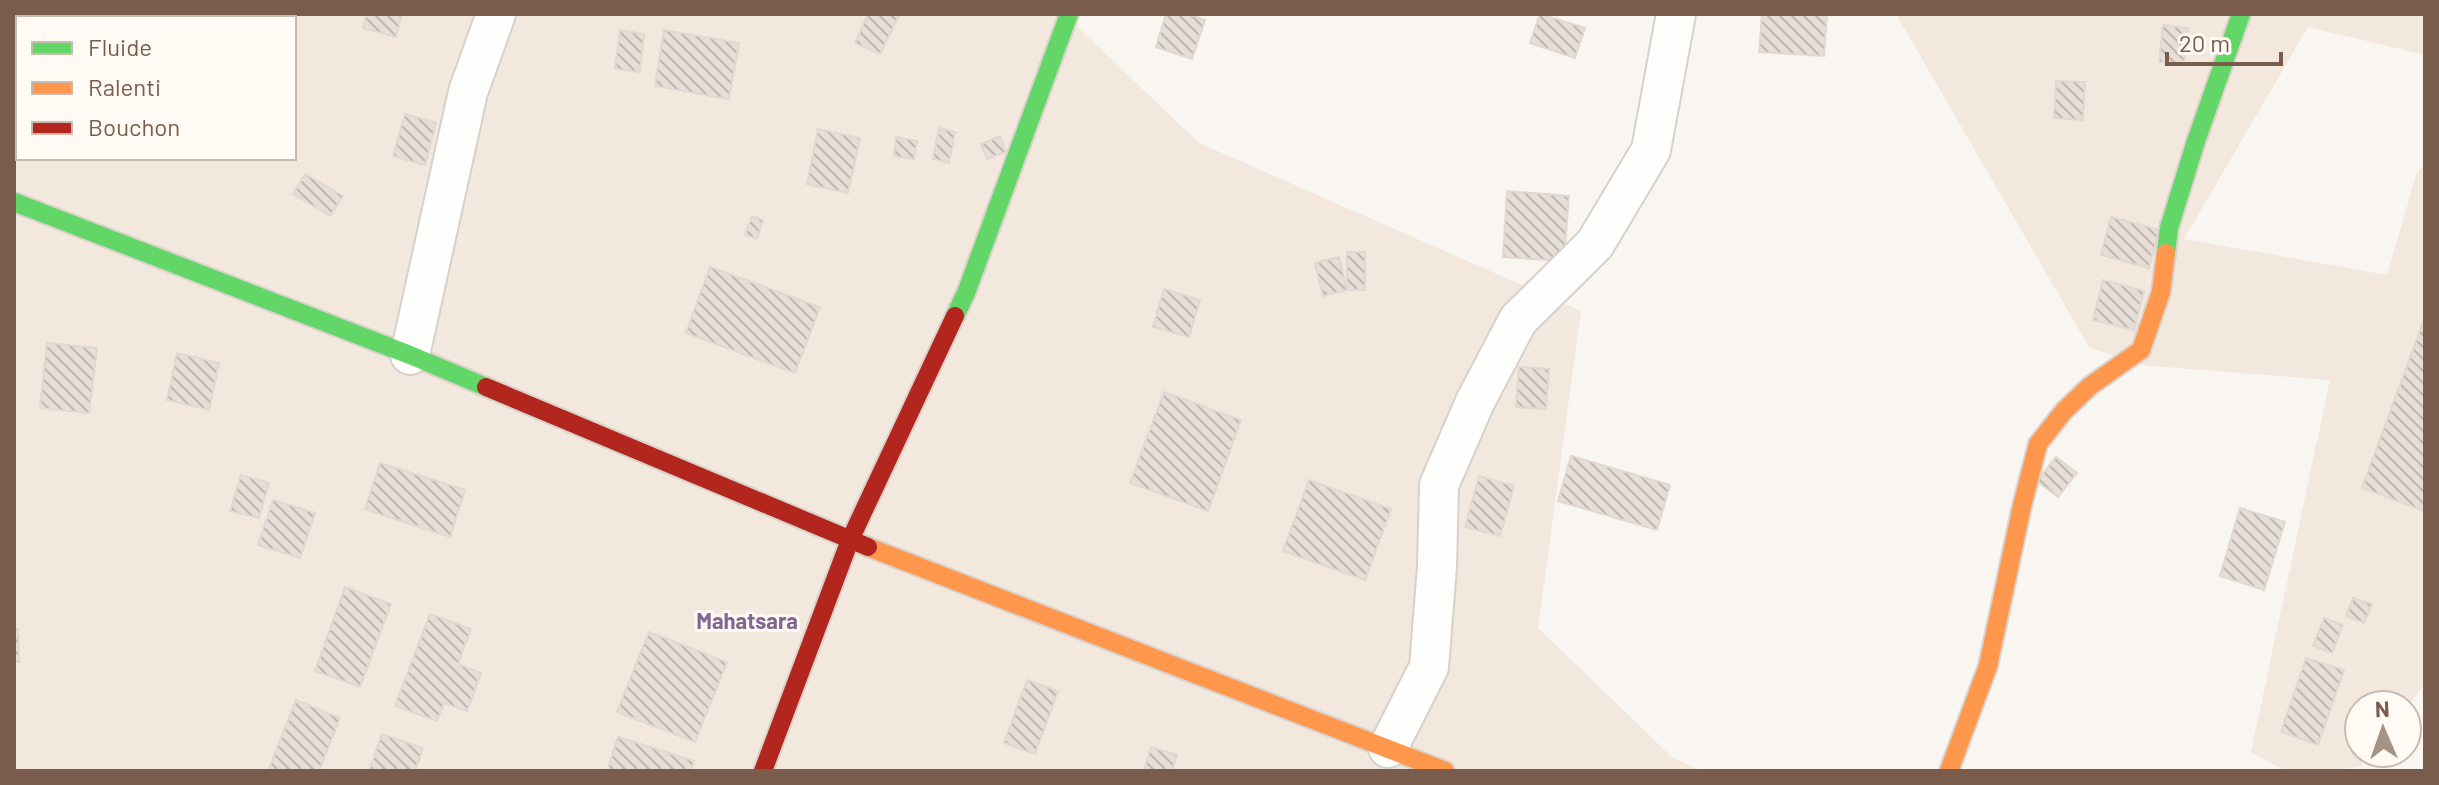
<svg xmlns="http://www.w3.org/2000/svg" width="2439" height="785" viewBox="0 0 2439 785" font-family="Barlow,sans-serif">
	<defs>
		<pattern id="building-back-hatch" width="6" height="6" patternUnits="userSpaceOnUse" patternTransform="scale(2)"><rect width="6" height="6" fill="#e6ded7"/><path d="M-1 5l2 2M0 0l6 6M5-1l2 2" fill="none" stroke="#bfb7b1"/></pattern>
	</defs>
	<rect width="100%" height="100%" fill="#f9f5f0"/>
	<path fill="#f2e8de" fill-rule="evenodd" d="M 14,14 L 1064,14 L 1199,143 L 1581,311 L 1538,628 L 1673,758 L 1701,771 L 14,771 ZM 18,18 L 294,18 L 294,158 L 18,158 Z
		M 1896,14 L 2425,14 L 2425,55 L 2308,27 L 2184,239 L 2387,275 L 2417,172 L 2425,165 L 2425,684 L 2407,707 L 2407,705 L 2359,705 L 2359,753 L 2371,753 L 2360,766 L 2335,771 L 2286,771 L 2251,752 L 2330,380 L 2141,365 L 2089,347 Z"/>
	<path fill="url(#building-back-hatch)" stroke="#e2d8d2" stroke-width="2" d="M 109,14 L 154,14 L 153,18 L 108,18 Z
		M 367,14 L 402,14 L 396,37 L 363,28 Z
		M 868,14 L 900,14 L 880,54 L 855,43 Z
		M 1166,14 L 1188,14 L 1205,20 L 1192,59 L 1156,47 Z
		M 1540,14 L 1585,28 L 1575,58 L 1530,43 Z
		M 1762,14 L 1827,14 L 1824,56 L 1759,52 Z
		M 2163,25 L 2188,28 L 2184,64 L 2159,62 Z
		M 620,30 L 644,34 L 640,72 L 615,69 Z
		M 664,30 L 739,43 L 729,99 L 655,86 Z
		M 2056,81 L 2085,82 L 2083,120 L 2054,118 Z
		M 405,114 L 436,123 L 425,165 L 393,156 Z
		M 939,128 L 955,132 L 949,163 L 933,159 Z
		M 818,129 L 860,138 L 848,193 L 807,184 Z
		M 1000,136 L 1006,152 L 987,159 L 981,144 Z
		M 896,137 L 917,141 L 914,159 L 894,156 Z
		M 305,174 L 343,196 L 330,216 L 293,194 Z
		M 1507,191 L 1569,196 L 1564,261 L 1503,257 Z
		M 752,216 L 763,220 L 757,239 L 745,235 Z
		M 2111,217 L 2159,230 L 2149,268 L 2101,255 Z
		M 1347,252 L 1365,252 L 1365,290 L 1347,290 Z
		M 1339,257 L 1347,290 L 1323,296 L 1315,263 Z
		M 710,267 L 820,307 L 795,373 L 686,333 Z
		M 2103,280 L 2144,291 L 2134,330 L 2093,320 Z
		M 1164,289 L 1200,300 L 1189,337 L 1153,327 Z
		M 2425,317 L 2425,511 L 2362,488 Z
		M 47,343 L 97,348 L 89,413 L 40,408 Z
		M 177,353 L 219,363 L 209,410 L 167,400 Z
		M 1519,367 L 1549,369 L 1546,409 L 1516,407 Z
		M 1164,392 L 1241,420 L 1208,511 L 1130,483 Z
		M 1571,456 L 1670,485 L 1657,530 L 1558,501 Z
		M 2056,457 L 2077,473 L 2058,497 L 2037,481 Z
		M 380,463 L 465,490 L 450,537 L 365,509 Z
		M 241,475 L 269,483 L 259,518 L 230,511 Z
		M 1479,476 L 1514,486 L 1500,536 L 1465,527 Z
		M 1309,480 L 1391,509 L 1365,580 L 1283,551 Z
		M 273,500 L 315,513 L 300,558 L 258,545 Z
		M 2240,508 L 2285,522 L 2264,590 L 2220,576 Z
		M 345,587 L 391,604 L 360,687 L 315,671 Z
		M 2353,598 L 2372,604 L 2364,623 L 2346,616 Z
		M 430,614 L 471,629 L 458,664 L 481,673 L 467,711 L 444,703 L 437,721 L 395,706 Z
		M 2324,618 L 2343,625 L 2332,653 L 2313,646 Z
		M 14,629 L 18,629 L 19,662 L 14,662 Z
		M 649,632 L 727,662 L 695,742 L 617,712 Z
		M 2306,658 L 2344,670 L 2318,745 L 2281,732 Z
		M 1027,680 L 1058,691 L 1035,754 L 1004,743 Z
		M 296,700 L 340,718 L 319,771 L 268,771 Z
		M 382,734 L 423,748 L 415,771 L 369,771 Z
		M 618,737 L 694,761 L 691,771 L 607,771 Z
		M 1151,747 L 1177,755 L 1172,771 L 1144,771 Z"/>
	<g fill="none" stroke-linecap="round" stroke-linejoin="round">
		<g stroke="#d7d1cb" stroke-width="42">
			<path id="street" d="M 410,355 L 468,92 L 496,14
				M 1388,748 L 1429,667 L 1437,567 L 1439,485 L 1475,402 L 1518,320 L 1595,244 L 1651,150 L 1676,14"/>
		</g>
		<g stroke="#d9d2cb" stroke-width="22">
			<path id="fast" d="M 14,202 L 410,355 L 486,387
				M 2166,253 L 2169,228 L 2196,141 L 2241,14
				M 955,316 L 966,293 L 1069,14"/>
		</g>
		<g stroke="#d9d2cb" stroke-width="22">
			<path id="slow" d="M 868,547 L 1445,771
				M 1949,771 L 1988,666 L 2022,506 L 2038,444 L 2064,411 L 2090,386 L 2141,350 L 2161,292 L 2166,253"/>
		</g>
		<g stroke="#d9d2cb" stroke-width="22">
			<path id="jam" d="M 486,387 L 868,547
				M 763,771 L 850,540 L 955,316"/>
		</g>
		<use href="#street" stroke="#fefefd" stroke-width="38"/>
		<use href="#fast" stroke="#63d668" stroke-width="18"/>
		<use href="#slow" stroke="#ff974d" stroke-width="18"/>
		<use href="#jam" stroke="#b3261e" stroke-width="18"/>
	</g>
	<g text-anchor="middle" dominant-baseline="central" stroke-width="6" stroke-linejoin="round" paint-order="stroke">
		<g font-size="22" font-weight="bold" fill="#846695" stroke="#fffaf3">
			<text x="747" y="620">Mahatsara</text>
		</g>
	</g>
	<rect width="2439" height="785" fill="none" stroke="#7a5c4d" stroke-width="32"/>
	<rect x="16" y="16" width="280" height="144" fill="#fffaf3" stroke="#cabbb1" stroke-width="2"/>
	<rect x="32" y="42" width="40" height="12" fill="#63d668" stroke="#cabbb1" stroke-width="2"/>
	<text x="88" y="56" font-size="24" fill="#7a5c4d">Fluide</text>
	<rect x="32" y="82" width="40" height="12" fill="#ff974d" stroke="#cabbb1" stroke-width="2"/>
	<text x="88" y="96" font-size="24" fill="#7a5c4d">Ralenti</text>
	<rect x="32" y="122" width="40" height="12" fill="#b3261e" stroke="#cabbb1" stroke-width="2"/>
	<text x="88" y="136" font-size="24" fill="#7a5c4d">Bouchon</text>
	<g transform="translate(2383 729) rotate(358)"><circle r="38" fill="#fffaf3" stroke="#cabbb1" stroke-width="2"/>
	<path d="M0-6L14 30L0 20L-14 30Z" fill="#a69286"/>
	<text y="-12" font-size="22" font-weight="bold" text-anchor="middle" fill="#7a5c4d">N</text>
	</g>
	<path d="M2167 52v12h114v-12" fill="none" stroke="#7a5c4d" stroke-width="4"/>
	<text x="2179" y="52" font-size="24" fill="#7a5c4d" stroke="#fffaf3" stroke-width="6" paint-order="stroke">20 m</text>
</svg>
